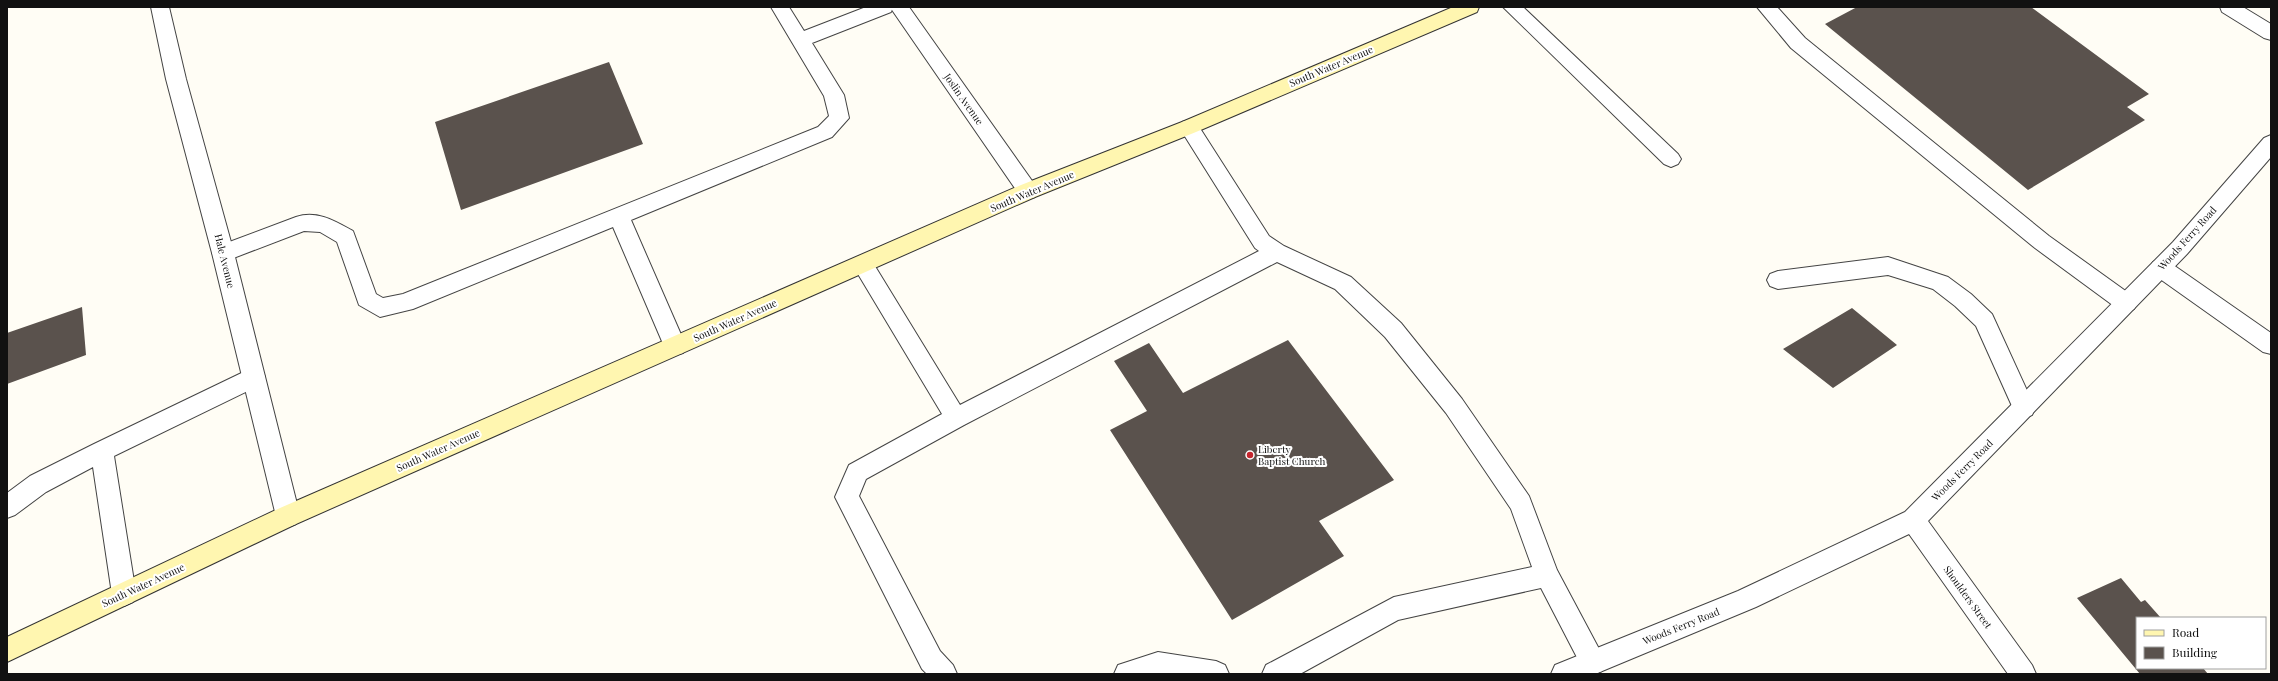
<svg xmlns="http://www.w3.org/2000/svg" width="2278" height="681" viewBox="0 0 2278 681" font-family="'Playfair Display',serif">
	<rect width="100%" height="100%" fill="#fffdf5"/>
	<path fill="#5a524d" d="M 1857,7 L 2031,7 L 2149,94 L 2127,107 L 2145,120 L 2028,190 L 1825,24 Z
		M 609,62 L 643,144 L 461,210 L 435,122 Z
		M 82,307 L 86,355 L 7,384 L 7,333 Z
		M 1852,308 L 1897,345 L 1833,388 L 1783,349 Z
		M 1288,340 L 1394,480 L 1319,521 L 1344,556 L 1232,620 L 1110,430 L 1147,411 L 1114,361 L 1149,343 L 1183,393 Z
		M 2121,578 L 2141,602 L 2145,600 L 2161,618 L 2137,618 L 2137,668 L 2203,668 L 2208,674 L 2140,674 L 2077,598 Z"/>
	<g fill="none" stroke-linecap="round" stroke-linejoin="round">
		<g stroke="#444" stroke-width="2">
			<path id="lane" d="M 771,7 L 789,7 L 804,31 L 866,7 L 893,7 L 891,12 L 812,43 L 844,95 L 849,118 L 832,137 L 631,220 L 686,346 L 683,353 L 675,355 L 667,353 L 613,227 L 413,309 L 380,317 L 359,305 L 337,242 L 320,232 L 304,231 L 223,262 L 216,259 L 212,253 L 216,247 L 296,217 C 317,210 335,221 353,231 L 376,294 L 383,298 L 403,294 L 818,127 L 829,116 L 824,96 Z
				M 1503,7 L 1523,7 L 1678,154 L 1681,159 L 1678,164 L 1671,167 L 1664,164 Z
				M 1757,7 L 1777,7 L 1805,38 L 2049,236 L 2134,297 L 2137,303 L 2134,309 L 2126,312 L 2118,309 L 2035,248 L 1791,48 Z
				M 2220,7 L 2243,7 L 2271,24 L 2271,40 L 2264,38 L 2222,12 Z
				M 1189,120 L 1196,122 L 1269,236 L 1284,246 L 1351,277 L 1401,323 L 1462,399 L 1529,496 L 1557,570 L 1606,662 L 1602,671 L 1594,674 L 1584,671 L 1541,588 L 1398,620 L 1300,674 L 1262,674 L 1266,665 L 1394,597 L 1532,567 L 1511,509 L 1446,413 L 1385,337 L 1335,289 L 1277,262 L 964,425 L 866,479 L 859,496 L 940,651 L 953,665 L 957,674 L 927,674 L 922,669 L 835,497 L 849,465 L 942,414 L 852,264 L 856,258 L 863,255 L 870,258 L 960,405 L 1259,251 L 1255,248 L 1179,127 L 1182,122 Z
				M 1888,257 L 1948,277 L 1971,294 L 1992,314 L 2035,408 L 2032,415 L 2024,418 L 2016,415 L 1976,326 L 1955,306 L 1933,289 L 1888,275 L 1778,289 L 1770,286 L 1767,280 L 1770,274 L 1778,271 Z
				M 2161,259 L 2169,262 L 2271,333 L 2271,354 L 2263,352 L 2153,274 L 2150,268 L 2153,262 Z
				M 254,367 L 262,370 L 265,377 L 262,384 L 114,456 L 136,594 L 133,602 L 124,606 L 115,602 L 112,594 L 93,467 L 46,492 L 15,515 L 7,518 L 7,493 L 30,476 L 94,444 Z
				M 1158,652 L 1216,661 L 1225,665 L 1229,674 L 1114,674 L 1118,665 Z"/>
		</g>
		<g stroke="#444" stroke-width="2">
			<path id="street" d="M 151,7 L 169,7 L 186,79 L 234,253 L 300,516 L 296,524 L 288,527 L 280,524 L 276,516 L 212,253 L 166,79 Z
				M 890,7 L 909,7 L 1035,185 L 1038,191 L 1035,197 L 1028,199 L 1021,197 Z
				M 2271,135 L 2271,157 L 2187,254 L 1928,521 L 2032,665 L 2036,674 L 2008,674 L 1909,534 L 1756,607 L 1595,674 L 1551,674 L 1555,665 L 1738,591 L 1905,512 L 2173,242 L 2264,138 Z"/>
		</g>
		<g stroke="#333" stroke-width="2">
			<path id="secondary" d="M 1453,7 L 1479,7 L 1477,12 L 1196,132 L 1035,197 L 296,524 L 7,662 L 7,637 L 280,508 L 1021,185 L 1182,122 Z"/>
		</g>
		<use href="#lane" fill="#fff" fill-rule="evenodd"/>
		<use href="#street" fill="#fff" fill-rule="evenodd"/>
		<use href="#secondary" fill="#fff6b0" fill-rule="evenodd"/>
	</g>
	<circle fill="#c4262e" stroke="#fff" stroke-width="1.5" cx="1250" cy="455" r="4"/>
	<g text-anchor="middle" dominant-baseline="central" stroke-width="4" stroke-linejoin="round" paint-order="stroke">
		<g font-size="10" fill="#111" stroke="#fff">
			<text transform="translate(1331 66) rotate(-23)">South Water Avenue</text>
			<text transform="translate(964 99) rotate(55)">Joslin Avenue</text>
			<text transform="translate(1032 191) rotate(-23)">South Water Avenue</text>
			<text transform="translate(2187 238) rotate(-48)">Woods Ferry Road</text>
			<text transform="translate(225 261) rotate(76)">Hale Avenue</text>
			<text transform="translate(735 320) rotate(-24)">South Water Avenue</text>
			<text transform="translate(438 450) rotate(-24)">South Water Avenue</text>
			<text transform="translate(1962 470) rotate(-45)">Woods Ferry Road</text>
			<text transform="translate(143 585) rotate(-25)">South Water Avenue</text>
			<text transform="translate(1968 597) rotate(54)">Shoulders Street</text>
			<text transform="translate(1681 626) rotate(-22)">Woods Ferry Road</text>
		</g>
		<g font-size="10" fill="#111" stroke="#fff" text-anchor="start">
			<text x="1258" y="449">Liberty<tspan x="1258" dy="12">Baptist Church</tspan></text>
		</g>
	</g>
	<rect width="2278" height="681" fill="none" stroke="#111111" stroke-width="16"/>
	<rect x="2136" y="617" width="130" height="52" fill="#ffffff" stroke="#a0a0a0"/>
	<rect x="2144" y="630" width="20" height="6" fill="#fff6b0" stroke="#a0a0a0"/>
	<text x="2172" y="637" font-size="12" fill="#111111">Road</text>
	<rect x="2144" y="647" width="20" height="12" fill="#5a524d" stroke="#a0a0a0"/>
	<text x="2172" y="657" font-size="12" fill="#111111">Building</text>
</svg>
